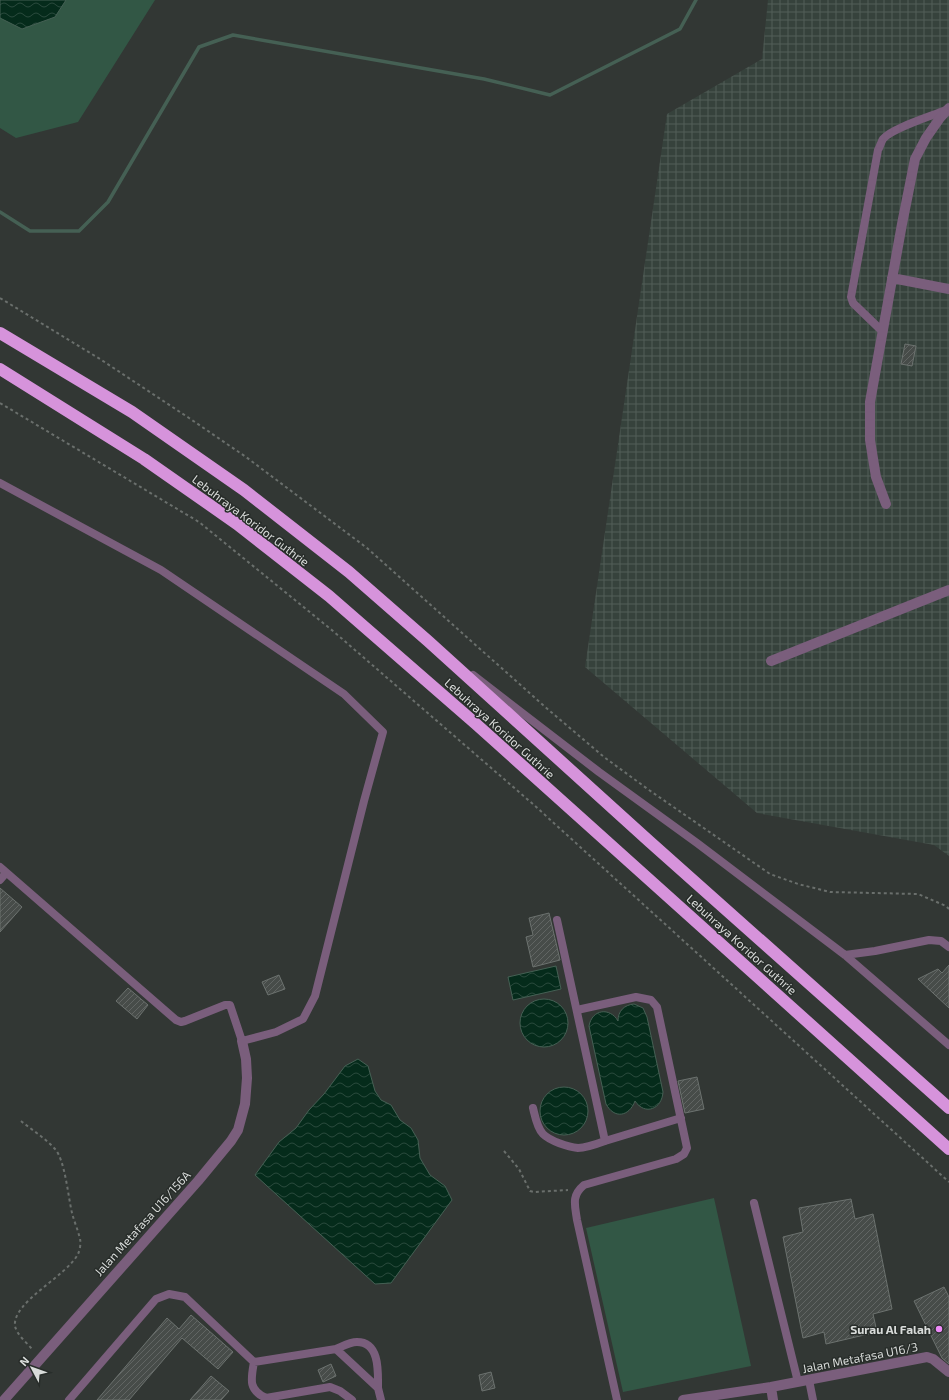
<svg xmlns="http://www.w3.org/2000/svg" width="949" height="1400" viewBox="0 0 949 1400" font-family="'Exo 2',sans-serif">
	<defs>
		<pattern id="industrial-grid" width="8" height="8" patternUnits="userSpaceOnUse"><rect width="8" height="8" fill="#36423c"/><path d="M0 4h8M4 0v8" fill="none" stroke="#525d58"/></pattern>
		<pattern id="water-waves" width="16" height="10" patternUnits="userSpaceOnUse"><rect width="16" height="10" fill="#052b1b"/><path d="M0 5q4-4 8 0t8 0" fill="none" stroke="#29493c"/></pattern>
		<pattern id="building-hatch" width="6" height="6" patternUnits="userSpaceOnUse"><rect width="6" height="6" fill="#474c49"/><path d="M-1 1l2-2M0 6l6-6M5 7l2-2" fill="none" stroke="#616563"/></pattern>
	</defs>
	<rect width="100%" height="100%" fill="#323734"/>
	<path fill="url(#industrial-grid)" d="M 768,0 L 949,0 L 949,856 L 934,845 L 757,813 L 585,667 L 667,114 L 762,59 Z"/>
	<path fill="#325745" d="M 0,0 L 155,0 L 78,122 L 16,138 L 0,128 Z
		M 714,1198 L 751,1366 L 623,1392 L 586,1228 Z"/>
	<path fill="url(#water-waves)" stroke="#456054" d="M 0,0 L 66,0 L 55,17 L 22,29 L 0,18 Z
		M 556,966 L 561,989 L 513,1000 L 508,977 Z
		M520 1023a24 24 0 1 1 48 0a24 24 0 1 1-48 0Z
		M 634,1004 L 643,1008 L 647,1017 L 663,1092 C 662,1109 645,1116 635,1101 C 629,1117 614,1119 606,1104 L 589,1026 C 592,1009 610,1007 618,1021 C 618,1011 624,1005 634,1004 Z
		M 358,1059 L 368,1066 L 375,1091 L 381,1100 L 391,1105 L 400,1120 L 411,1128 L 418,1140 L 420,1158 L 430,1175 L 445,1186 L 452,1200 L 391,1283 L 375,1284 L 255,1175 L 279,1142 L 296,1128 L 309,1110 L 324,1094 L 345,1066 Z
		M540 1111a24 24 0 1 1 48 0a24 24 0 1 1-48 0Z"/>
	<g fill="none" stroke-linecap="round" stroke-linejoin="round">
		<path stroke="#456054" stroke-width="3.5" d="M 0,212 L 30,231 L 79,231 L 108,202 L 199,47 L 233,35 L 484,79 L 550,95 L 680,29 L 696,0"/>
	</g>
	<path fill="url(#building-hatch)" stroke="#6c726f" d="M 905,344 L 916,346 L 912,366 L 901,364 Z
		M 0,888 L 22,907 L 0,932 Z
		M 549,913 L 560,960 L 533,967 L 526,937 L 533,935 L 529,918 Z
		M 949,965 L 949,1008 L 918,979 L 938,969 L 942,973 Z
		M 279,975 L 285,989 L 268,995 L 262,982 Z
		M 128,988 L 148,1005 L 137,1019 L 116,1001 Z
		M 697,1077 L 704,1109 L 685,1113 L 678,1081 Z
		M 851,1199 L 855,1219 L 873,1214 L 892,1309 L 873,1314 L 877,1332 L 826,1344 L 824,1332 L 803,1338 L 783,1237 L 803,1232 L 799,1208 Z
		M 944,1287 L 949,1297 L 949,1364 L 942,1358 L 914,1301 Z
		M 191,1315 L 233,1352 L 218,1369 L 182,1338 L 129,1400 L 97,1400 L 167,1318 L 179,1329 Z
		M 331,1364 L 336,1376 L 323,1382 L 318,1370 Z
		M 491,1372 L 495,1388 L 482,1391 L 479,1375 Z
		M 211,1376 L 229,1391 L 221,1400 L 190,1400 Z"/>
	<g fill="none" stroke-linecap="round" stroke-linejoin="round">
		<path stroke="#6a6f6c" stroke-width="2" stroke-dasharray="3 3" stroke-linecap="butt" d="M 0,298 L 100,359 L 189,418 L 246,457 L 367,548 L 544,706 L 604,757 L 649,790 L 770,874 L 798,884 L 830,892 L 918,894 L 946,906 L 949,909
			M 0,403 L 199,522 L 333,631 L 534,805 L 949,1182
			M 21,1121 C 32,1130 45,1138 55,1149 C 65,1160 68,1196 72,1213 C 74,1221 78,1230 80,1239 C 81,1243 80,1250 78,1254 C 67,1276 12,1302 15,1326 C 17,1335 27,1343 33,1350
			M 504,1151 L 519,1169 L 530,1191 L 534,1192 L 568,1190"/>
		<path stroke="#7a5e7c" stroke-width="8" d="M 883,332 L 853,303 L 851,297 L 878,150 C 880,147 881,142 883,139 C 892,128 932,116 946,110
			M 0,483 L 161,570 L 344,694 L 383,732 L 364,801 L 315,996 L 303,1019 L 276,1032 L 242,1041 L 230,1005 L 225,1005 L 185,1021 L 181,1022 L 176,1020 L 0,867
			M 473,675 L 599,772 L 697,843 L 845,955 L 949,1045
			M 0,880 L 6,873
			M 557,920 L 605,1141
			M 845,955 L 875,951 L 929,940 L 941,941 L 949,947
			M 577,1010 L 636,997 L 651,1000 L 657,1007 L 687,1148 L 684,1154 L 676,1159 L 584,1185 C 571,1196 575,1205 577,1220 L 617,1400
			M 533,1108 C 535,1116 537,1128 543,1134 C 550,1141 568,1147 578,1148 C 587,1148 597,1144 605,1141 L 681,1118
			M 754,1203 L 798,1382
			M 336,1349 C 343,1346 350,1342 357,1342 C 380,1342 378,1372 378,1388
			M 254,1362 C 251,1379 248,1390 266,1398 L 330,1387 L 340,1391 L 352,1400
			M 809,1380 L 813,1400
			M 69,1400 L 156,1299 L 169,1294 L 185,1297 L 254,1362 L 336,1349 L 378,1388 L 381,1400"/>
		<path stroke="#7a5e7c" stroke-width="10" d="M 892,278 L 949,289
			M 886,504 L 876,477 L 870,440 L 870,402 L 902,224 L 915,159 L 926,138 L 940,118 L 949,108
			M 771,661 L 949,590
			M 771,1387 L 773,1400
			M 4,1400 L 198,1181 L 231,1141 L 238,1130 L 245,1104 L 247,1078 L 246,1059 L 242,1041
			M 683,1400 L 771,1387 L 927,1357 L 933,1359 L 949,1372"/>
		<path stroke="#d693db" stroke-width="12" d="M 0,333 L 132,412 L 244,490 L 349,572 L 428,641 L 650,842 L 949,1108
			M 0,369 L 144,459 L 237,524 L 329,596 L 476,724 L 949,1149"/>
	</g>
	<circle fill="#ee8bf7" stroke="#282d2a" stroke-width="1.5" cx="939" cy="1329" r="4"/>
	<g text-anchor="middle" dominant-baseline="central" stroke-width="3" stroke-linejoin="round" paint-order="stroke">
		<g font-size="12" fill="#d9dcda" stroke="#282d2a">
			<text transform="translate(251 520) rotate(37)">Lebuhraya Koridor Guthrie</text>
			<text transform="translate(500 728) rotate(42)">Lebuhraya Koridor Guthrie</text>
			<text transform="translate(742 944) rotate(42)">Lebuhraya Koridor Guthrie</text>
			<text transform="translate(142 1223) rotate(-48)">Jalan Metafasa U16/156A</text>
			<text transform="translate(860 1357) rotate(-11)">Jalan Metafasa U16/3</text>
		</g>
		<g font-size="12" font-weight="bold" fill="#d9dcda" stroke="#282d2a" text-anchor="end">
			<text x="931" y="1329">Surau Al Falah</text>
		</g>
	</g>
	<g transform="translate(32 1368) rotate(311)" stroke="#282d2a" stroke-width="3" paint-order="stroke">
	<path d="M0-3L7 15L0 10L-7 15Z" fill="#d9dcda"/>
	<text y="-6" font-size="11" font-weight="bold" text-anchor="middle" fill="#d9dcda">N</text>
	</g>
</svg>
